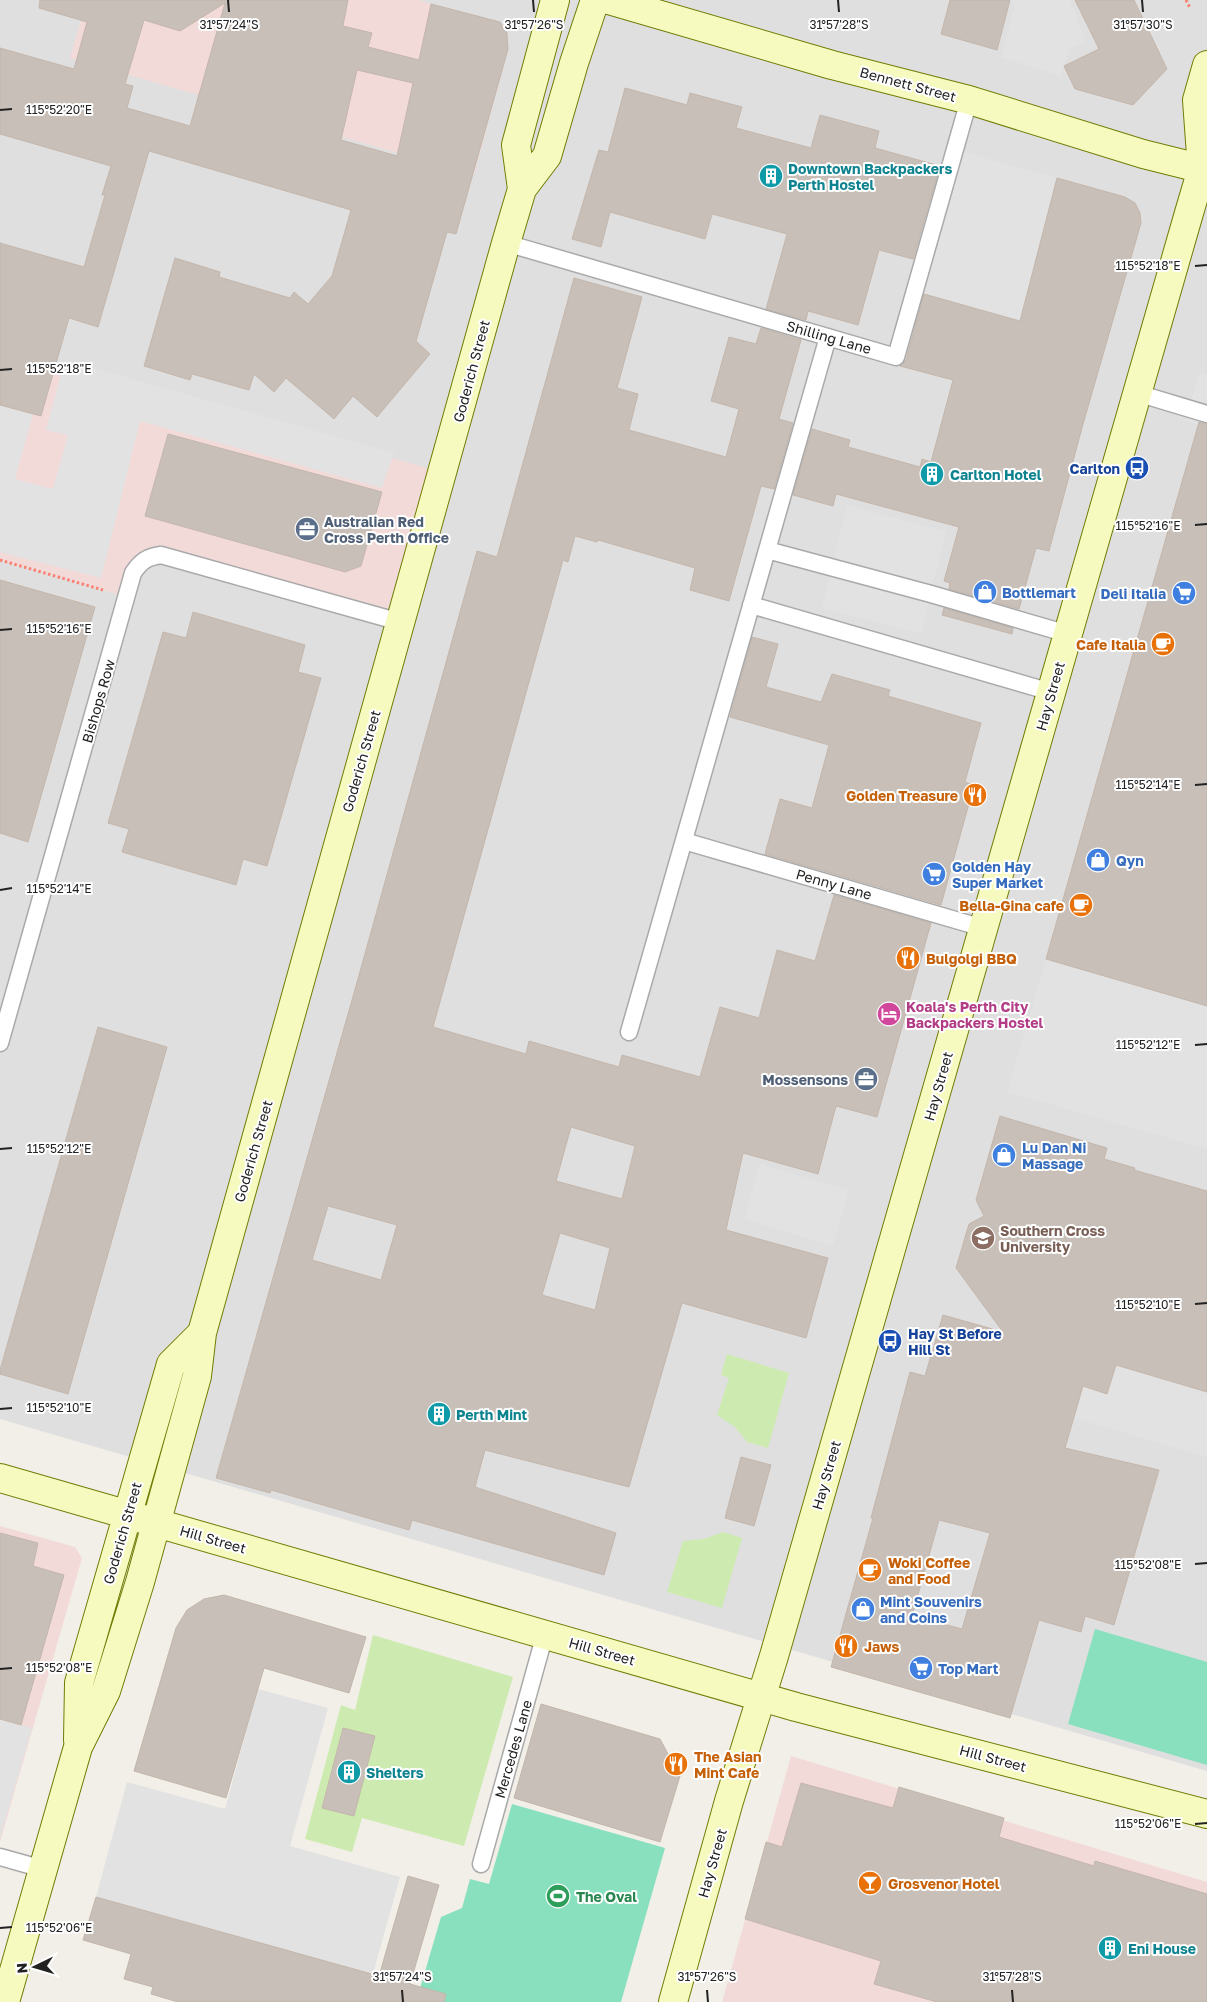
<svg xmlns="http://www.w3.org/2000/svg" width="1207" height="2002" viewBox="0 0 1207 2002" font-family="'Golos Text',sans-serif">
	<rect width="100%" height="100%" fill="#f2efe9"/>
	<path fill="#e0dfdf" d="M 0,0 L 1207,0 L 1207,1771 L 0,1419 Z"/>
	<path fill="#f2dad9" d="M 87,0 L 419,0 L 431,4 L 508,49 L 474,175 L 70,58 Z
		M 0,349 L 442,472 L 400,622 L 152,556 L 127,597 L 0,560 Z
		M 0,1526 L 75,1547 L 82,1558 L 0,1842 Z
		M 791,1756 L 1207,1882 L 1207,2002 L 722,2002 Z"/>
	<path fill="#cdebb0" d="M 727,1354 L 789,1373 L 768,1448 L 747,1442 L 735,1427 L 717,1415 L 729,1378 L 721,1375 Z
		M 723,1532 L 742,1538 L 722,1608 L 667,1592 L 683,1541 L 704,1539 Z
		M 373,1635 L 513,1677 L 464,1846 L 362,1818 L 352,1852 L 305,1839 L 341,1705 L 355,1710 Z"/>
	<path fill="#88e0be" d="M 1095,1629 L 1207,1662 L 1207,1765 L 1068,1724 Z
		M 512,1804 L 665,1848 L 621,2002 L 416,2002 L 441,1917 L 462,1908 L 470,1879 L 489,1884 Z"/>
	<path fill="#e2e2e2" d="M 1010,0 L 1070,0 L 1086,42 L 1069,49 L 1061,76 L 1001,57 L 1015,6 Z
		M 963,152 L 1057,178 L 1020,321 L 919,293 Z
		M 65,360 L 394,453 L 382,488 L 140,421 L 101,578 L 0,552 L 0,405 L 33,414 L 15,479 L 53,489 L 68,435 L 46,430 Z
		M 1199,373 L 1207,375 L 1207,428 L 1185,421 Z
		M 847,505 L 946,532 L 921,634 L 822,608 Z
		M 1046,959 L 1207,1006 L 1207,1149 L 1007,1092 Z
		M 760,1164 L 849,1190 L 833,1246 L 744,1219 Z
		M 1116,1365 L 1207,1392 L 1207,1457 L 1074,1418 L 1083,1386 L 1107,1393 Z
		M 258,1689 L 328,1708 L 290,1846 L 400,1877 L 373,1974 L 96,1897 L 127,1782 L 225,1809 Z
		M 0,1719 L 32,1728 L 0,1838 Z"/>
	<path fill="#c7bfb8" stroke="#c4b6ab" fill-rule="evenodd" d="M 40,0 L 348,0 L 343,26 L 372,33 L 368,47 L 419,60 L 431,4 L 500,22 L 507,33 L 508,49 L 456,234 L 447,232 L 416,341 L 430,354 L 377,417 L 353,396 L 334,419 L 286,378 L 274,392 L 254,374 L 249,390 L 192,374 L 190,380 L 144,366 L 175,258 L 220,272 L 219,277 L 290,298 L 294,292 L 308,304 L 332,276 L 351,210 L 149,151 L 98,327 L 69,318 L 41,416 L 0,405 L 0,243 L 84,267 L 105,195 L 102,195 L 111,166 L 0,134 L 0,48 L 74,69 L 87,22 L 39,8 ZM 225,3 L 190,126 L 127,108 L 133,86 L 125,84 L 144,20 L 180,31 ZM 357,70 L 413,83 L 397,156 L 341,140 Z
		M 950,0 L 1010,0 L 997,50 L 941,34 Z
		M 1075,0 L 1134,0 L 1167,69 L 1133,105 L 1075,89 L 1064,66 L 1099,49 Z
		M 625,88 L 687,105 L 690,93 L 742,107 L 736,128 L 811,148 L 820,115 L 879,131 L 875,148 L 940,166 L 913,259 L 879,250 L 858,325 L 808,311 L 806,320 L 766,309 L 787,234 L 712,214 L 705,239 L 610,212 L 601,247 L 572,239 L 599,150 L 608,152 Z
		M 1057,178 L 1125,197 L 1135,203 L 1140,213 L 1141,223 L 1083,424 L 1049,551 L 1036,548 L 1019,609 L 949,589 L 950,583 L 944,581 L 959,527 L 836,494 L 833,506 L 793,495 L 812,429 L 850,440 L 848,447 L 920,467 L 922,459 L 931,462 L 953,380 L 900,366 L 906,360 L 924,294 L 1020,321 Z
		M 574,278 L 642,297 L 617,388 L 638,394 L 629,430 L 726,457 L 739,409 L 711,401 L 729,337 L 756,344 L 761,328 L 801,340 L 779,419 L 793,423 L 774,489 L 761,486 L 729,601 L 690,590 L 695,568 L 598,540 L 597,542 L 575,536 L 568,562 L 563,560 L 433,1027 L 526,1054 L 529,1041 L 619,1067 L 622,1055 L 700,1077 L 720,1007 L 759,1018 L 777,950 L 815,961 L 834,895 L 931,923 L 877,1117 L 836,1106 L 818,1174 L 743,1153 L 726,1230 L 828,1258 L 806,1338 L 682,1303 L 629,1487 L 485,1450 L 475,1487 L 616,1533 L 604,1575 L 412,1520 L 409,1530 L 271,1490 L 270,1493 L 216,1478 L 356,986 L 477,551 L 497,557 ZM 571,1127 L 635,1146 L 622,1199 L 556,1181 ZM 328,1206 L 397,1225 L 381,1280 L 312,1260 ZM 560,1233 L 610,1248 L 595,1310 L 542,1295 Z
		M 1199,422 L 1207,424 L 1207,1006 L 1046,959 Z
		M 168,434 L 382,492 L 361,566 L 345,572 L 145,516 Z
		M 0,580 L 95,607 L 28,842 L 0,833 Z
		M 944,608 L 1013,628 L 1012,634 L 942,615 Z
		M 193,612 L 305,645 L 298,672 L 321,678 L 267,866 L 243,859 L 236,885 L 122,852 L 129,829 L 108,823 L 163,632 L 186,638 Z
		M 752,637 L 778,644 L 766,687 L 821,702 L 832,674 L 890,690 L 888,696 L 981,723 L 965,782 L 974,785 L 941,905 L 765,854 L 780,799 L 812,808 L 829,745 L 730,717 Z
		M 98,1027 L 167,1047 L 68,1394 L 0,1374 L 0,1370 Z
		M 1000,1116 L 1107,1148 L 1104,1159 L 1135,1168 L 1134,1170 L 1207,1191 L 1207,1392 L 1116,1365 L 1107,1394 L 1083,1386 L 1065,1448 L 1159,1470 L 1114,1625 L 1085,1616 L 1081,1632 L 1039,1620 L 1010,1718 L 831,1667 L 873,1518 L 871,1518 L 910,1372 L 925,1376 L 943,1315 L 1003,1332 L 956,1268 L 969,1224 L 984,1216 L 976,1200 ZM 939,1520 L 990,1533 L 962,1629 L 912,1616 Z
		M 741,1457 L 771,1465 L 754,1526 L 725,1518 Z
		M 0,1533 L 38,1543 L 33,1566 L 64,1575 L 21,1725 L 0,1719 Z
		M 224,1595 L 366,1637 L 349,1693 L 264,1668 L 226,1798 L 134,1771 L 176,1628 L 187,1610 L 204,1599 Z
		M 541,1704 L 660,1739 L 680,1776 L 660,1842 L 514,1798 Z
		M 343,1728 L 375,1736 L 354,1816 L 322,1808 Z
		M 801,1783 L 893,1808 L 899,1787 L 1004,1818 L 999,1837 L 1094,1866 L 1095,1861 L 1207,1894 L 1207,2002 L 937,2002 L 874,1984 L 881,1961 L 745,1919 L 766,1842 L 782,1847 Z
		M 408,1876 L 439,1885 L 410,1984 L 446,1994 L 444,2002 L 178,2002 L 151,1994 L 153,1987 L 124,1979 L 131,1954 L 83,1940 L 96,1897 L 379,1976 Z"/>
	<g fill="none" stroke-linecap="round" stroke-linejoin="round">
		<g stroke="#a9a9a9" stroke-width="19">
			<path id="lane" d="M 506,243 L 896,357 L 969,100
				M 1137,393 L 1207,414
				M 767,550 L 931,594 L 1068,634
				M 751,605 L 1051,692
				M 684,841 L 983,928
				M 629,1032 L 828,337
				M 0,1043 L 133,573 C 141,561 147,557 161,555 L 400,622
				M 0,1857 L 43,1869
				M 481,1864 L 545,1634"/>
		</g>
		<g stroke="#707d05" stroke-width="30">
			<path id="secondary" d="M 609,0 L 832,65 L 969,100 L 1143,154 L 1207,170
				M 1202,169 L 1197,100 L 1207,65
				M 522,189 L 516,145 L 555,0
				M 0,1478 L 796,1707 L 1207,1814
				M 78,1740 L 79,1683 L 171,1364 L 202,1333
				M 5,2002 L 78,1747 L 106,1691 L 140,1582 L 197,1376 L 202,1333 L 506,243 L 522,189 L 547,156 L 574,63 L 595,0
				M 673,2002 L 729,1801 L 774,1656 L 1189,213 L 1202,169 L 1207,158"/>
		</g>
		<path stroke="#fa8072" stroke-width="3" stroke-dasharray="2.5 2.5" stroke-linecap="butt" d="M 1186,0 L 1190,8
			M 0,560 L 103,590"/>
		<use href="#lane" stroke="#fff" stroke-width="16"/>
		<use href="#secondary" stroke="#f7fabf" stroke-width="28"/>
	</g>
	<path fill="none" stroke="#222" stroke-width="2" d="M 228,0 L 229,12M 533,0 L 534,12M 838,0 L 839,12M 1142,0 L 1143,12M 0,110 L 12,109M 1195,266 L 1207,265M 0,370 L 12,369M 1195,525 L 1207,524M 0,630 L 12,629M 1195,785 L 1207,784M 0,890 L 12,888M 1195,1045 L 1207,1044M 0,1149 L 12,1148M 1195,1304 L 1207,1303M 0,1409 L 12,1408M 1195,1564 L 1207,1563M 0,1669 L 12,1668M 1195,1824 L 1207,1823M 0,1928 L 12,1927M 402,1990 L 403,2002M 707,1990 L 708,2002M 1012,1990 L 1013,2002"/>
	<defs>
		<g id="building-disc" transform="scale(1.25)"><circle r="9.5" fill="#0f9aa8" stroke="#fff"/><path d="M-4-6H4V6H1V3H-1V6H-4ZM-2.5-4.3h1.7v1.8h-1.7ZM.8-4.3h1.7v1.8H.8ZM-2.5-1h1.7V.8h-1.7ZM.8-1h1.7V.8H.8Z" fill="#fff"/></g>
		<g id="bus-disc" transform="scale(1.25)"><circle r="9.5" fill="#1a4fb4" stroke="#fff"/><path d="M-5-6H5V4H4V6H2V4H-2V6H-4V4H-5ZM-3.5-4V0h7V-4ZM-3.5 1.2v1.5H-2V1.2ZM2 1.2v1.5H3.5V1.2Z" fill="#fff"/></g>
		<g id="office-disc" transform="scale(1.25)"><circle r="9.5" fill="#5c6f8a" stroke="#fff"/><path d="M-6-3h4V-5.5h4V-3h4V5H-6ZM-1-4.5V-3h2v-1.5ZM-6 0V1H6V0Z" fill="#fff"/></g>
		<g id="shop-disc" transform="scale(1.25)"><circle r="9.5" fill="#3f7fe0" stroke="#fff"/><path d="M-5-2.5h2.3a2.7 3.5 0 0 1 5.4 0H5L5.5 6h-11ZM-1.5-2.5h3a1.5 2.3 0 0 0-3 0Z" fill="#fff"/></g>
		<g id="supermarket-disc" transform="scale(1.25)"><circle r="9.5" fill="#3f7fe0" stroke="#fff"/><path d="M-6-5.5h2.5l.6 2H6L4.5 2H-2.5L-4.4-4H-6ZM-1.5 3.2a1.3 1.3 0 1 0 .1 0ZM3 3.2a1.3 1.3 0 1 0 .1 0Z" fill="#fff"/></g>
		<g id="cafe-disc" transform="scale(1.25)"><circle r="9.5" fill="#e8710a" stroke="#fff"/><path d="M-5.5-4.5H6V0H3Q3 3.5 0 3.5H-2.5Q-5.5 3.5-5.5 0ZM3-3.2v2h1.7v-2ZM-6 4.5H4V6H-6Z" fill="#fff"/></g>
		<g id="restaurant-disc" transform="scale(1.25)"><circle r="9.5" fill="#e8710a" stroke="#fff"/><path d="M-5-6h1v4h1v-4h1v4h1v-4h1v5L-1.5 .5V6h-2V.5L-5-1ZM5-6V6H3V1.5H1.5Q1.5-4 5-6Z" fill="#fff"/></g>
		<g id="hotel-disc" transform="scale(1.25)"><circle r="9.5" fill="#d1479c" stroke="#fff"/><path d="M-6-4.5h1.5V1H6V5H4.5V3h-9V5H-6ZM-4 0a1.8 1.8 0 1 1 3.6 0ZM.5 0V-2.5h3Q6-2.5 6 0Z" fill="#fff"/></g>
		<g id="university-disc" transform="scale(1.25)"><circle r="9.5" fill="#8d6e63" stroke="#fff"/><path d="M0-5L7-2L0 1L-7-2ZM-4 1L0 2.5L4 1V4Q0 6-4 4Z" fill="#fff"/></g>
		<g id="bar-disc" transform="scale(1.25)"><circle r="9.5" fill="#e8710a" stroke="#fff"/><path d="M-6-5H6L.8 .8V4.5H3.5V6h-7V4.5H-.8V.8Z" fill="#fff"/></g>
		<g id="stadium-disc" transform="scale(1.25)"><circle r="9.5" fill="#2e9e5b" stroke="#fff"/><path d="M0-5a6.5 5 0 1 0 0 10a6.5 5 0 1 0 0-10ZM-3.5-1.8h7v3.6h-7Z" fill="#fff"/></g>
	</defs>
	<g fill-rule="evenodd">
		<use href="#building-disc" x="771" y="176"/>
		<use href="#bus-disc" x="1137" y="468"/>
		<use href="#building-disc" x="932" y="474"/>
		<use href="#office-disc" x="307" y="529"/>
		<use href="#shop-disc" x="985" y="592"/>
		<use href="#supermarket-disc" x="1184" y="593"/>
		<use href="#cafe-disc" x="1163" y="644"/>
		<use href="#restaurant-disc" x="975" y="795"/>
		<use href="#shop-disc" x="1098" y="860"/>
		<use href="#supermarket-disc" x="934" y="874"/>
		<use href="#cafe-disc" x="1081" y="905"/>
		<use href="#restaurant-disc" x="908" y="958"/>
		<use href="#hotel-disc" x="889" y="1014"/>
		<use href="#office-disc" x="866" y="1079"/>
		<use href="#shop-disc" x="1004" y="1155"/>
		<use href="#university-disc" x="983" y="1238"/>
		<use href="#bus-disc" x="890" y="1341"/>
		<use href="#building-disc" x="439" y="1414"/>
		<use href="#cafe-disc" x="870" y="1570"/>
		<use href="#shop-disc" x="863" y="1609"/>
		<use href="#restaurant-disc" x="846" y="1646"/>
		<use href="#supermarket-disc" x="921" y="1668"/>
		<use href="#restaurant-disc" x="676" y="1764"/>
		<use href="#building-disc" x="349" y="1772"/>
		<use href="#bar-disc" x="870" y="1883"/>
		<use href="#stadium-disc" x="558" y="1896"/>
		<use href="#building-disc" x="1110" y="1948"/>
	</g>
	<g text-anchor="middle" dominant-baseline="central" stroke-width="4" stroke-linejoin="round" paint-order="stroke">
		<g font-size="14" fill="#222" stroke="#fff">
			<text transform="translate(908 84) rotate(15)">Bennett Street</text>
			<text transform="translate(829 337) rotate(16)">Shilling Lane</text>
			<text transform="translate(471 371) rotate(-75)">Goderich Street</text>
			<text transform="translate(1050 696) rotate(-74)">Hay Street</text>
			<text transform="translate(98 701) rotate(-74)">Bishops Row</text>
			<text transform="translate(361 761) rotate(-74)">Goderich Street</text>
			<text transform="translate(834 884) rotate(16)">Penny Lane</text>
			<text transform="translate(938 1086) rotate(-74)">Hay Street</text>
			<text transform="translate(253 1151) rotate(-74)">Goderich Street</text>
			<text transform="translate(826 1475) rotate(-74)">Hay Street</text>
			<text transform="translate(122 1533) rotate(-74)">Goderich Street</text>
			<text transform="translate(213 1539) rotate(16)">Hill Street</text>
			<text transform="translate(602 1651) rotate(16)">Hill Street</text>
			<text transform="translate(513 1749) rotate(-74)">Mercedes Lane</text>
			<text transform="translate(993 1758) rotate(15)">Hill Street</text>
			<text transform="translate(712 1863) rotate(-74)">Hay Street</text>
		</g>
		<g font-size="14" font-weight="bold" fill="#0d838f" stroke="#fff" text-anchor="start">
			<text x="788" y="168">Downtown Backpackers<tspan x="788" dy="16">Perth Hostel</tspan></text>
			<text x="950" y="474">Carlton Hotel</text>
			<text x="456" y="1414">Perth Mint</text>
			<text x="366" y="1772">Shelters</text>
			<text x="1128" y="1948">Eni House</text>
		</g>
		<g font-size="14" font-weight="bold" fill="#164399" stroke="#fff" text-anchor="end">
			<text x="1120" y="468">Carlton</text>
			<text x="908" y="1333" text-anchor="start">Hay St Before<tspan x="908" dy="16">Hill St</tspan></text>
		</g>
		<g font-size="14" font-weight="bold" fill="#4e5e75" stroke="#fff" text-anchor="start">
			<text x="324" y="521">Australian Red<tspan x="324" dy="16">Cross Perth Office</tspan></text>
			<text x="848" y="1079" text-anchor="end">Mossensons</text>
		</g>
		<g font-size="14" font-weight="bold" fill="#366cbe" stroke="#fff" text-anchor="start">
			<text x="1002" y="592">Bottlemart</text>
			<text x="1166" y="593" text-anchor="end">Deli Italia</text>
			<text x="1116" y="860">Qyn</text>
			<text x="952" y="866">Golden Hay<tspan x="952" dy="16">Super Market</tspan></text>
			<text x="1022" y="1147">Lu Dan Ni<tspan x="1022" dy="16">Massage</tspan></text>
			<text x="880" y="1601">Mint Souvenirs<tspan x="880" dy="16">and Coins</tspan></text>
			<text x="938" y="1668">Top Mart</text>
		</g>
		<g font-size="14" font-weight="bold" fill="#c56008" stroke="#fff" text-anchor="start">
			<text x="1146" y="644" text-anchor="end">Cafe Italia</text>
			<text x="958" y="795" text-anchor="end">Golden Treasure</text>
			<text x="1064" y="905" text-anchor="end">Bella-Gina cafe</text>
			<text x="926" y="958">Bulgolgi BBQ</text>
			<text x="888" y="1562">Woki Coffee<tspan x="888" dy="16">and Food</tspan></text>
			<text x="864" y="1646">Jaws</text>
			<text x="694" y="1756">The Asian<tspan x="694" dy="16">Mint Cafe</tspan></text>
			<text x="888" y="1883">Grosvenor Hotel</text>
		</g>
		<g font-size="14" font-weight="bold" fill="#b23c85" stroke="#fff" text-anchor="start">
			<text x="906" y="1006">Koala's Perth City<tspan x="906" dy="16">Backpackers Hostel</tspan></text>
		</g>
		<g font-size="14" font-weight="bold" fill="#785e54" stroke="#fff" text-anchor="start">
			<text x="1000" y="1230">Southern Cross<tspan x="1000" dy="16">University</tspan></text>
		</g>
		<g font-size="14" font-weight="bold" fill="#27864d" stroke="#fff" text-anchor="start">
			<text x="576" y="1896">The Oval</text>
		</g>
	</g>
	<g font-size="12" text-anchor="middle" fill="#222" stroke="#fff" stroke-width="4" stroke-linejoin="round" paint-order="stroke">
		<text x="1143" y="29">31°57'30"S</text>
		<text x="229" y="29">31°57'24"S</text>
		<text x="534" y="29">31°57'26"S</text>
		<text x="839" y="29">31°57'28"S</text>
		<text x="59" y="114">115°52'20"E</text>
		<text x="1148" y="270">115°52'18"E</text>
		<text x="59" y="373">115°52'18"E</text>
		<text x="1148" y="530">115°52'16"E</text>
		<text x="59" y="633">115°52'16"E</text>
		<text x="1148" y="789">115°52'14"E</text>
		<text x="59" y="893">115°52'14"E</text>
		<text x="1148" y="1049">115°52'12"E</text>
		<text x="59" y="1153">115°52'12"E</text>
		<text x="1148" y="1309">115°52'10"E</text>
		<text x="59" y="1412">115°52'10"E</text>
		<text x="1148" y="1569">115°52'08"E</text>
		<text x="59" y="1672">115°52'08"E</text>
		<text x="1148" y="1828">115°52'06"E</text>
		<text x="59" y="1932">115°52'06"E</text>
		<text x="402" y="1981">31°57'24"S</text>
		<text x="707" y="1981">31°57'26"S</text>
		<text x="1012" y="1981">31°57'28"S</text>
	</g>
	<g transform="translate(35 1967) rotate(265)" stroke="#ffffff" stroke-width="4" paint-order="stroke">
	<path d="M0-4L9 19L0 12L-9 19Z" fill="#222222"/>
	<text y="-8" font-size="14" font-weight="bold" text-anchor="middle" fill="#222222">N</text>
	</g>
</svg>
